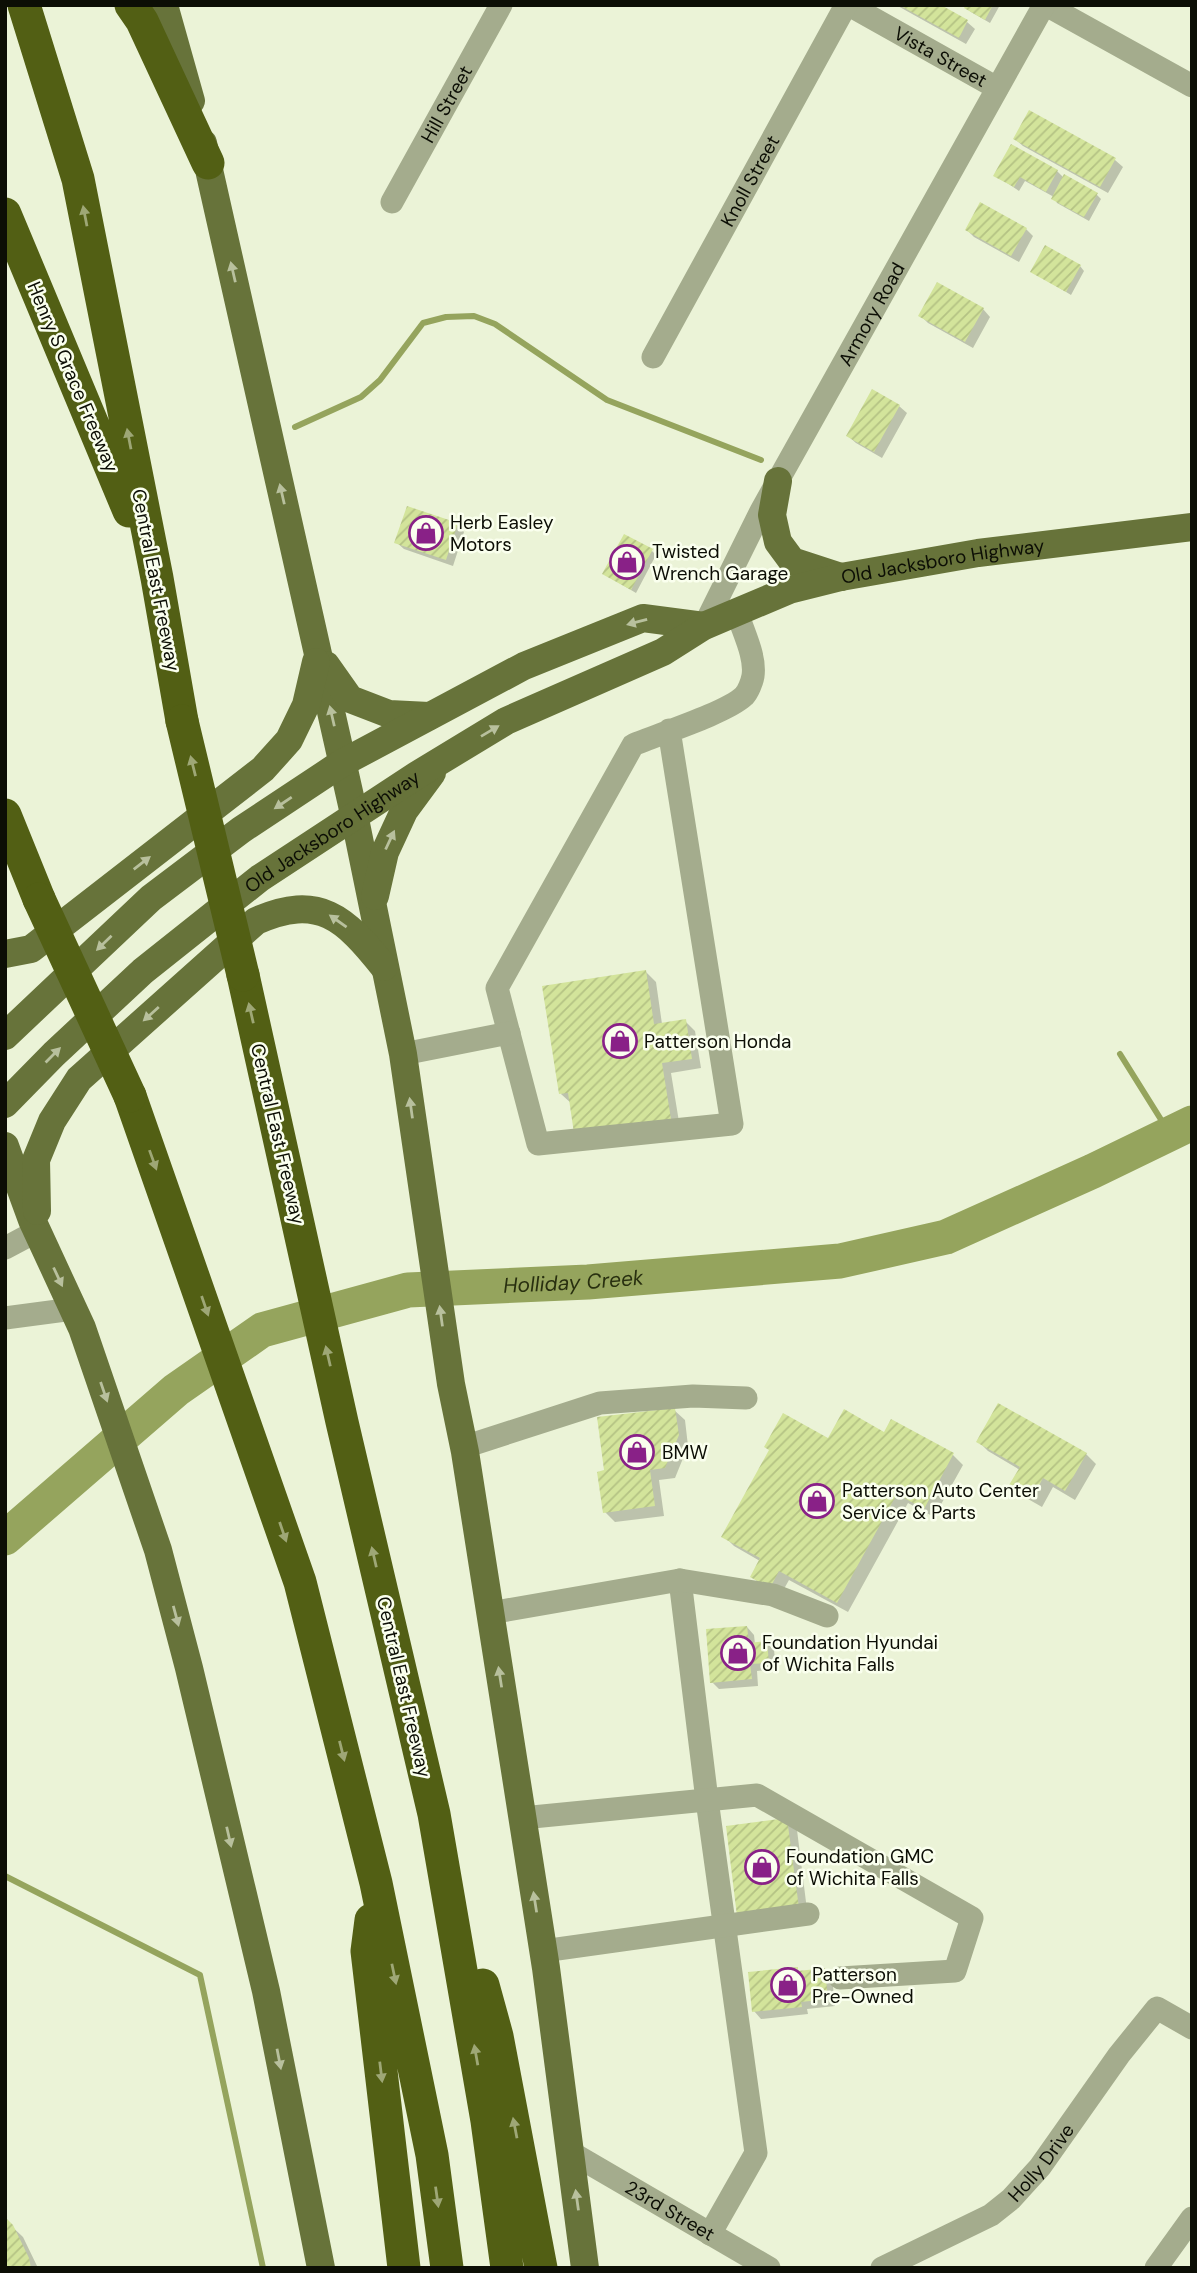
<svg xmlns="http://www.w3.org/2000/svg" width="1197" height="2273" viewBox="0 0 1197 2273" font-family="'DM Sans',sans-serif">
	<defs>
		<pattern id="building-hatch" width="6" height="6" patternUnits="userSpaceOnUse" patternTransform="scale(1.75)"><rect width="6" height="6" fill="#d3e49b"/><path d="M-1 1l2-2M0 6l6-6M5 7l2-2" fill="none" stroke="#b4c284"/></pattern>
	</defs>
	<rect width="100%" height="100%" fill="#ebf3d7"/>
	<path fill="#0003" d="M 896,5 L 937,5 L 967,22 L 975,29 L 966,44 Z
		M 968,5 L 1000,5 L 990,23 L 971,12 L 966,8 Z
		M 1030,112 L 1115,160 L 1123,167 L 1108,193 L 1023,146 L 1015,139 Z
		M 1057,171 L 1064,178 L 1097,195 L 1101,199 L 1089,221 L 1057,203 L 1054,197 L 1025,181 L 1019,191 L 995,175 Z
		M 1026,229 L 1033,236 L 1019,262 L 974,237 L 967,230 Z
		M 1080,266 L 1084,271 L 1071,295 L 1033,272 Z
		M 983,309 L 990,317 L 973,348 L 928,323 L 921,316 Z
		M 899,406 L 907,413 L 882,458 L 856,443 L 848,436 Z
		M 457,525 L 464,532 L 453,566 L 404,549 L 396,542 Z
		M 652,551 L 656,555 L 636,593 L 604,574 Z
		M 646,972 L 656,982 L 662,1024 L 685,1021 L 695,1031 L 701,1068 L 671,1073 L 680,1128 L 572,1104 L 561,1094 Z
		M 674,1410 L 685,1420 L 688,1446 L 675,1478 L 659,1480 L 664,1516 L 615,1522 L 605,1512 L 606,1472 Z
		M 885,1434 L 953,1455 L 963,1465 L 934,1517 L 908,1503 L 848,1612 L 789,1580 L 780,1596 L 762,1586 L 752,1576 L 760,1561 L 734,1546 L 724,1536 L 829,1440 Z
		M 978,1441 L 1086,1454 L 1096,1464 L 1075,1500 L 1053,1487 L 1042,1507 L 1021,1495 L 1011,1485 L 1020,1470 L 988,1451 Z
		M 747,1627 L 754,1635 L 755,1644 L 767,1643 L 774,1650 L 776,1669 L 757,1671 L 758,1686 L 719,1689 L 712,1682 Z
		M 787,1820 L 797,1830 L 808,1918 L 748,1925 Z
		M 797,1969 L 801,1972 L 824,1970 L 832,1977 L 835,2006 L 807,2009 L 808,2014 L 761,2019 L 754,2011 Z
		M 5,2220 L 23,2237 L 38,2268 L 5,2268 Z"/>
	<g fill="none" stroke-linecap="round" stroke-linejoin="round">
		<path stroke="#95a45d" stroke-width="6" d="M 295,427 L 361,397 L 380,380 L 423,323 L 446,317 L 474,316 L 495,324 L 607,400 L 761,460
			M 1120,1054 L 1170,1134
			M 5,1876 L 200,1975 L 263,2268"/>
		<path stroke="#95a45d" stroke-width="35" id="s1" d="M 5,1538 L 176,1390 L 262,1330 L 408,1290 L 588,1282 L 840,1261 L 946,1237 L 1093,1171 L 1192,1123"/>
	</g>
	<path fill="url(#building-hatch)" d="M 899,5 L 941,5 L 968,20 L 959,38 Z
		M 966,5 L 993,5 L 985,20 L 964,8 Z
		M 1029,110 L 1116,158 L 1100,187 L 1013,139 Z
		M 1011,144 L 1058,170 L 1046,192 L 1020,177 L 1014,187 L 993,176 Z
		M 1064,174 L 1098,193 L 1084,217 L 1051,199 Z
		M 980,202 L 1027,228 L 1011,256 L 965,230 Z
		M 1045,245 L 1081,265 L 1066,292 L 1030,272 Z
		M 937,282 L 984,308 L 965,342 L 918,316 Z
		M 872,389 L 900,405 L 874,452 L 846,436 Z
		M 407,506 L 458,523 L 446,560 L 394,543 Z
		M 624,534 L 653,549 L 631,590 L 602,574 Z
		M 646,970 L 654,1024 L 686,1019 L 692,1059 L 662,1063 L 671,1119 L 574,1133 L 568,1093 L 559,1094 L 542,986 Z
		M 998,1403 L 1087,1453 L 1065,1491 L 1043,1478 L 1032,1498 L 1009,1485 L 1020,1467 L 976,1442 Z
		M 675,1408 L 679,1435 L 665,1468 L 650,1470 L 655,1506 L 603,1513 L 597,1472 L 604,1470 L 597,1417 Z
		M 844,1409 L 884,1432 L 891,1419 L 954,1453 L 924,1509 L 897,1494 L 837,1603 L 779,1571 L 770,1588 L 750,1577 L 760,1558 L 721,1537 L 769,1450 L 764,1447 L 783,1413 L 828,1438 Z
		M 747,1626 L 749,1643 L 767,1641 L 769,1663 L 750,1664 L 752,1679 L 710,1683 L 706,1629 Z
		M 787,1818 L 799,1908 L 737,1916 L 726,1826 Z
		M 798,1967 L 798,1971 L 825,1968 L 828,1999 L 801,2002 L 802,2007 L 752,2012 L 748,1972 Z
		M 5,2217 L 13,2225 L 29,2258 L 31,2268 L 5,2268 Z"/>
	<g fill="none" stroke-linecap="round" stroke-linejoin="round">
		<g stroke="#a4ac8d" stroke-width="23">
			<path id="s2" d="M 849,5 L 997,88"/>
			<path d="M 1046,5 L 1192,86"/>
			<path id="s3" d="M 392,202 L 501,5"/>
			<path id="s4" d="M 653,357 L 846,5"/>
			<path id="s5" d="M 704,626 L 761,511 L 1044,5"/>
			<path d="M 669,730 L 732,1124 L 538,1144 L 497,988 L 633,745 C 659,734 726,713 744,696 C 748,692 752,682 753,676 C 756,656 743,632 737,612"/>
			<path d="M 403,1054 L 509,1033"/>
			<path d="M 5,1248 L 37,1231"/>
			<path d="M 5,1318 L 73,1309"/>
			<path d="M 464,1447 L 600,1403 L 693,1396 L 746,1398"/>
			<path d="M 680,1580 L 707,1800 L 756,2153 L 710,2234"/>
			<path d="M 490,1613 L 680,1580 L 773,1595 L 827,1616"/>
			<path d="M 522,1818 L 757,1795 L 972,1918 L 955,1971 L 840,1978"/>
			<path d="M 543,1951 L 808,1914"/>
			<path id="s6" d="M 570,2152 L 769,2268"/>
			<path id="s7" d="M 882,2268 L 991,2215 L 1011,2199 L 1040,2167 L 1119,2055 L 1157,2008 L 1192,2028"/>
			<path d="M 1156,2268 L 1192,2218"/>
		</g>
		<g stroke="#67733a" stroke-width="28">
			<path d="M 164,5 L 191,101"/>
			<path d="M 203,143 L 354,814 L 403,1054 L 451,1384 L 465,1452 L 546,1968 L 585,2268"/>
			<path d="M 778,481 L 772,515 L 778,542 L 792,561 L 841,577"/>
			<path d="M 326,665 L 350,699 L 389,714 L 429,716"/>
			<path d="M 375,896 L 385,852 L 404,811 L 432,773"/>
			<path d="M 5,954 L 31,949 L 263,769 L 289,740 L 306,705 L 316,662"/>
			<path d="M 5,1036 L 151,898 L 241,830 L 342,763 L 524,666 L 643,618 L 704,626"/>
			<path id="s8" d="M 5,1104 L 54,1054 L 143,971 L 260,878 L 417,775 L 506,721 L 663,652 L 704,626 L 789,590 L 841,577 L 978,553 L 1192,527"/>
			<path d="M 5,1146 L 32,1220 L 82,1328 L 158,1550 L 189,1668 L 266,1991 L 321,2268"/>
			<path d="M 37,1211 L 36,1160 L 52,1121 L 79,1079 L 256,921 C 319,893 345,918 384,967"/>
		</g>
		<path stroke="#525f14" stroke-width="33" d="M 24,5 L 78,179 L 157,578 L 182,721
			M 131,5 L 142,21 L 208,163
			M 5,214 L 129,511
			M 5,815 L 39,899
			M 243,975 L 342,1422 L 434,1814 L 487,2121 L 507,2268
			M 130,1096 L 300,1582 L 376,1883 L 432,2155 L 447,2268
			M 371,1920 L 367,1951 L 404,2268
			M 483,1985 L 497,2036 L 541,2268"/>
		<path stroke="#525f14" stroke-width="33" d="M 182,721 L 243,975
			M 39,899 L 130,1096"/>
	</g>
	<defs><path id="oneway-solid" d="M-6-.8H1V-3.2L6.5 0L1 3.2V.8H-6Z" transform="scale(1.75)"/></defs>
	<g fill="#9ea776">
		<use href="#oneway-solid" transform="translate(85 216) rotate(-101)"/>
		<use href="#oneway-solid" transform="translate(129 439) rotate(-101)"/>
		<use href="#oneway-solid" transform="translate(193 766) rotate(-104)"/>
		<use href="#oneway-solid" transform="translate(251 1013) rotate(-103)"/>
		<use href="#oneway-solid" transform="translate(153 1160) rotate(70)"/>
		<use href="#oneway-solid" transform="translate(205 1306) rotate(71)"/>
		<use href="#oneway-solid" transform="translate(328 1356) rotate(-103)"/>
		<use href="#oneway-solid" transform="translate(283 1532) rotate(71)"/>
		<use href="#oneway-solid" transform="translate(374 1557) rotate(-103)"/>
		<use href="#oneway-solid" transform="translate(342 1751) rotate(76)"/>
		<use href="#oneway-solid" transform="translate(394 1974) rotate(78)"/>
		<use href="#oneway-solid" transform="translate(476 2055) rotate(-100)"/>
		<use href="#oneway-solid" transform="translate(381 2072) rotate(83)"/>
		<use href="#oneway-solid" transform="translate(515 2128) rotate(-101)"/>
		<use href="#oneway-solid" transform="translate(437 2197) rotate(82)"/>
	</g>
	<g fill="#b8c09d">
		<use href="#oneway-solid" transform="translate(233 272) rotate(-103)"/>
		<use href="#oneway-solid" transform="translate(282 494) rotate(-103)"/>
		<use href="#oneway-solid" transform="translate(637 622) rotate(165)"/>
		<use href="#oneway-solid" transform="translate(332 716) rotate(-103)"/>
		<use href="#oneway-solid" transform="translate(490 731) rotate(-31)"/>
		<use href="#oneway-solid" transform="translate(283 803) rotate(146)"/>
		<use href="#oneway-solid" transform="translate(390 840) rotate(-65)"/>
		<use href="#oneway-solid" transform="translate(142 863) rotate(-38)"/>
		<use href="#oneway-solid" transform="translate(338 921) rotate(-145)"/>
		<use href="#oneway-solid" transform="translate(104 943) rotate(136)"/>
		<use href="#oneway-solid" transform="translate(151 1014) rotate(138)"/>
		<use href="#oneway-solid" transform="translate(53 1055) rotate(-45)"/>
		<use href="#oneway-solid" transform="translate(411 1108) rotate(-98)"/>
		<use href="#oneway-solid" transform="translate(58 1277) rotate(65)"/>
		<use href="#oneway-solid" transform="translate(441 1316) rotate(-98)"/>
		<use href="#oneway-solid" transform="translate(104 1392) rotate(71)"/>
		<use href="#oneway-solid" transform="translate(176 1616) rotate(75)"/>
		<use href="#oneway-solid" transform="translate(500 1677) rotate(-99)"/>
		<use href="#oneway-solid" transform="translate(229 1837) rotate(77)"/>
		<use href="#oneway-solid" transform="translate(535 1902) rotate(-99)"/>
		<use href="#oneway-solid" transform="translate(279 2059) rotate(79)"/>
		<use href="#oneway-solid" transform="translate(577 2200) rotate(-98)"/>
	</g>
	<defs>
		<g id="shop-ring" transform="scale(1.75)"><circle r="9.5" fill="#faffee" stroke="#892187" stroke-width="1.5"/><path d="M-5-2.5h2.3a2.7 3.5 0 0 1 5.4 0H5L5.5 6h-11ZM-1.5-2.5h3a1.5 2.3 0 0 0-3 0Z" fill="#892187"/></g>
	</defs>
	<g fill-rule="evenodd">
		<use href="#shop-ring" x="426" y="533"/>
		<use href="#shop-ring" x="627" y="562"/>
		<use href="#shop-ring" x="620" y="1041"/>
		<use href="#shop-ring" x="637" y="1452"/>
		<use href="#shop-ring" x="817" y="1501"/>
		<use href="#shop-ring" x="738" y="1653"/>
		<use href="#shop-ring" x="762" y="1867"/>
		<use href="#shop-ring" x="788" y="1985"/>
	</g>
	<g text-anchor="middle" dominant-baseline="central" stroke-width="5" stroke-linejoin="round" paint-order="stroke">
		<g font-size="19" fill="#0c0e05" stroke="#faffee">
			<text stroke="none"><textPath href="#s2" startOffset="105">Vista Street</textPath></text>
			<text stroke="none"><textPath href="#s3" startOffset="112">Hill Street</textPath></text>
			<text stroke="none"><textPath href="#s4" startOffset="201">Knoll Street</textPath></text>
			<text stroke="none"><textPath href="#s5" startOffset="354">Armory Road</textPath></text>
			<text transform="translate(73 377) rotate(67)">Henry S Grace Freeway</text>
			<text stroke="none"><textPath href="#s8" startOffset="1102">Old Jacksboro Highway</textPath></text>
			<text transform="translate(156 580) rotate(79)">Central East Freeway</text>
			<text stroke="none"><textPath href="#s8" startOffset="427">Old Jacksboro Highway</textPath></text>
			<text transform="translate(278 1134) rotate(77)">Central East Freeway</text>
			<text transform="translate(404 1687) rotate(77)">Central East Freeway</text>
			<text stroke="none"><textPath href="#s7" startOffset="194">Holly Drive</textPath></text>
			<text stroke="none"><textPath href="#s6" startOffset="116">23rd Street</textPath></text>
		</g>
		<g font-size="19" fill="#0c0e05" stroke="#faffee" text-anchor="start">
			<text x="450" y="522">Herb Easley<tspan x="450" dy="22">Motors</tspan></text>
			<text x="652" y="551">Twisted<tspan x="652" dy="22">Wrench Garage</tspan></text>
			<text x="644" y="1041">Patterson Honda</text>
			<text x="662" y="1452">BMW</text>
			<text x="842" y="1490">Patterson Auto Center<tspan x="842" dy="22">Service &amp; Parts</tspan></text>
			<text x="762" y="1642">Foundation Hyundai<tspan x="762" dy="22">of Wichita Falls</tspan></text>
			<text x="786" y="1856">Foundation GMC<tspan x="786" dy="22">of Wichita Falls</tspan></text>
			<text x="812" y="1974">Patterson<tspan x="812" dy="22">Pre-Owned</tspan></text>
		</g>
		<g font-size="21" font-style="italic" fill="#282f0f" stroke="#faffee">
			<text stroke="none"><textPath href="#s1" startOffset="648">Holliday Creek</textPath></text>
		</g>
	</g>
	<rect width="1197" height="2273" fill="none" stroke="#0c0e05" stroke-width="14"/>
</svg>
